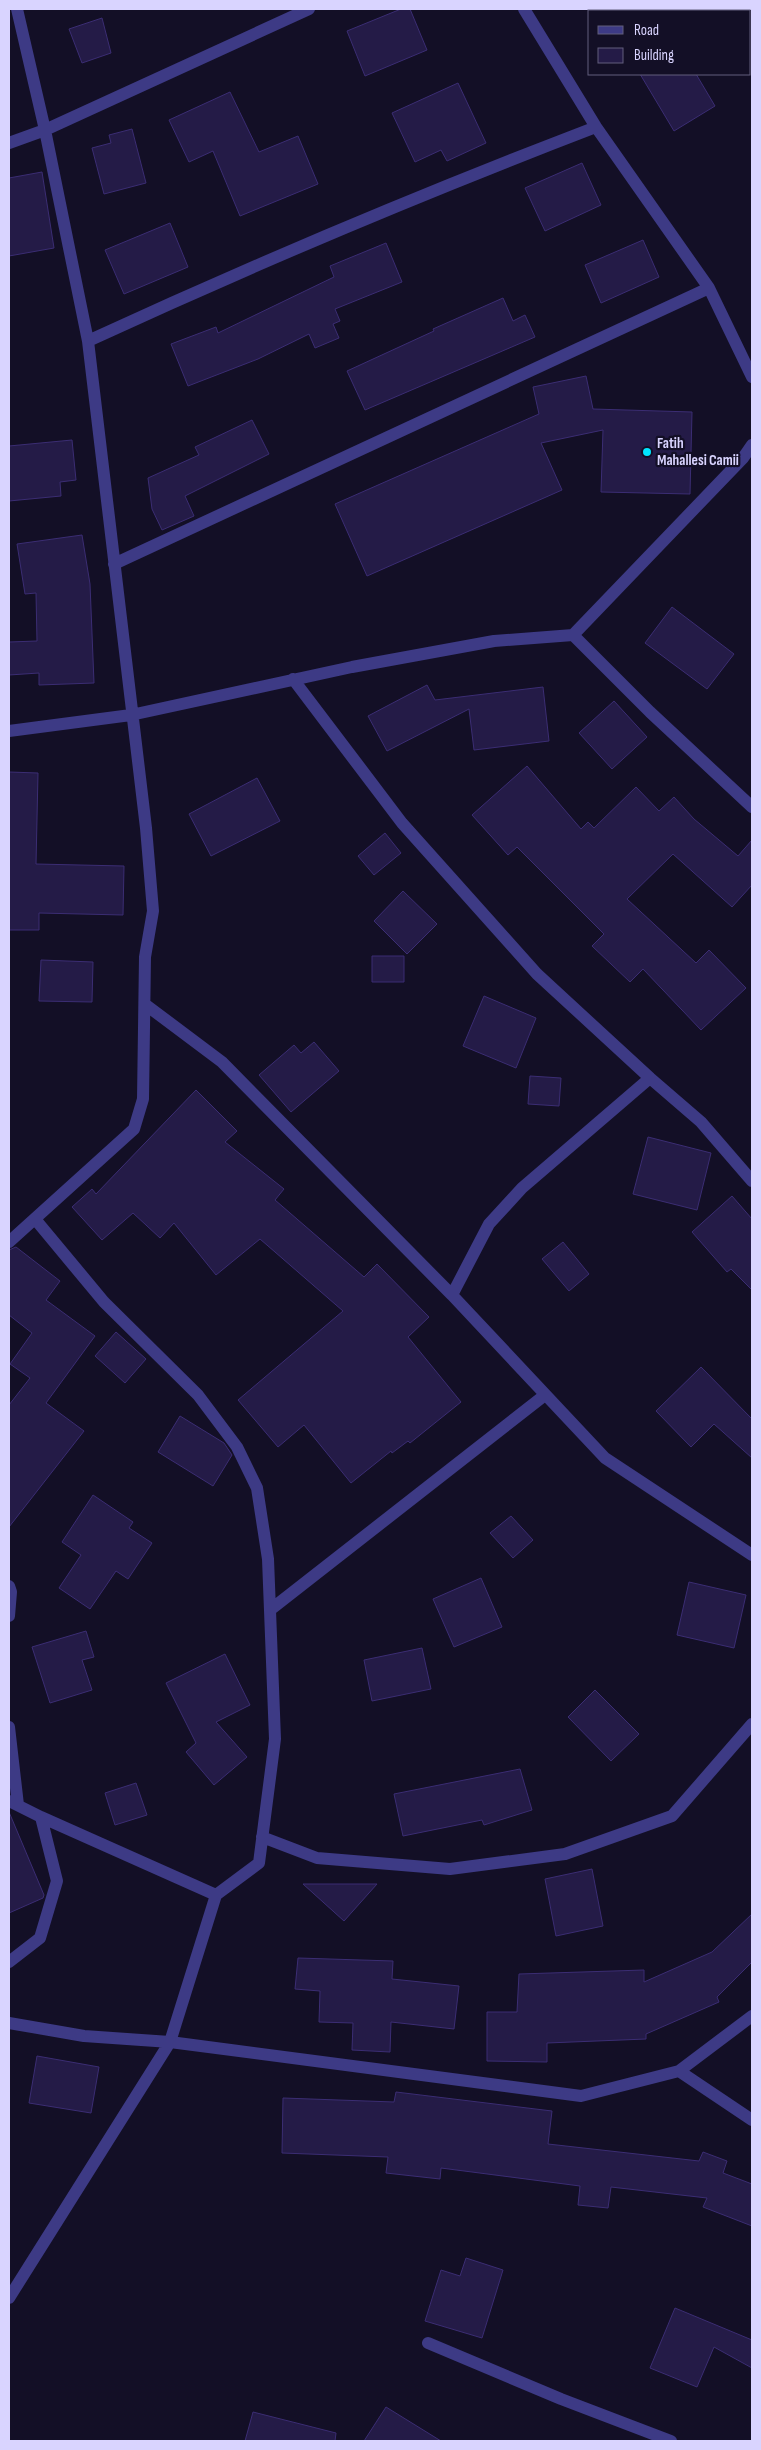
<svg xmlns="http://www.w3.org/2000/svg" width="761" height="2450" viewBox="0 0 761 2450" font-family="'Sofia Sans Condensed',sans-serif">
	<rect width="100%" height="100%" fill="#130f26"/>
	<path fill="#241b47" stroke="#3b2d73" d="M 401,9 L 410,9 L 427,50 L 365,76 L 347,31 Z
		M 102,18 L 111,53 L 82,63 L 69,29 Z
		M 640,74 L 696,74 L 715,106 L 674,131 Z
		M 458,83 L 486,143 L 447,161 L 441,150 L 415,162 L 392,113 Z
		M 230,92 L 259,152 L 298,136 L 318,184 L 240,216 L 213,151 L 189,162 L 169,120 Z
		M 132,129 L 146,183 L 104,194 L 92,148 L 111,143 L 109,135 Z
		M 582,163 L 601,205 L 545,231 L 525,188 Z
		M 42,172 L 54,248 L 9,256 L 9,178 Z
		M 170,223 L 188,267 L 124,294 L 105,250 Z
		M 643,240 L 659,277 L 601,303 L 585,265 Z
		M 386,243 L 402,282 L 335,309 L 340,321 L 333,324 L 339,338 L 315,348 L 309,334 L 258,359 L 188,386 L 171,344 L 216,327 L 218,333 L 334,277 L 330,266 Z
		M 503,298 L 513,321 L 525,315 L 535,337 L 365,410 L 347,371 L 434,331 L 433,329 Z
		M 586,376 L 593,409 L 692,412 L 690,494 L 601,492 L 603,430 L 541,443 L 562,490 L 367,576 L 335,504 L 539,414 L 533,387 Z
		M 252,420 L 269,454 L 185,496 L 194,516 L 162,530 L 152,509 L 148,478 L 199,455 L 195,447 Z
		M 72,440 L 76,480 L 60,482 L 61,496 L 9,501 L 9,446 Z
		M 82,535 L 90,584 L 94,683 L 39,685 L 39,673 L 9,675 L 9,642 L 37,641 L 36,593 L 25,594 L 17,544 Z
		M 672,607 L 734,654 L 707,689 L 645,643 Z
		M 427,685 L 435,700 L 543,687 L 549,741 L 474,750 L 469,709 L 387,751 L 368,716 Z
		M 614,701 L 647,737 L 612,769 L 579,733 Z
		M 527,766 L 581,829 L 588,822 L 594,828 L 636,787 L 659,811 L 674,797 L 694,819 L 738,856 L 752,840 L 752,885 L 732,907 L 673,854 L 627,899 L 696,963 L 709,950 L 746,988 L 701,1030 L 643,969 L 630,982 L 592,946 L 604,934 L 517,847 L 508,855 L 472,815 Z
		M 9,772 L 38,773 L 36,864 L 124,866 L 123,915 L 39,913 L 39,930 L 9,930 Z
		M 257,778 L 280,821 L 211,856 L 189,814 Z
		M 385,833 L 401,853 L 374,875 L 358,856 Z
		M 403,891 L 437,924 L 407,954 L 374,921 Z
		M 372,956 L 404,956 L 404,982 L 372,982 Z
		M 41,960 L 93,962 L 92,1002 L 39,1001 Z
		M 484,996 L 536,1018 L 516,1068 L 463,1046 Z
		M 314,1042 L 339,1071 L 291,1112 L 259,1075 L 294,1045 L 301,1053 Z
		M 530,1076 L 561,1078 L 559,1106 L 528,1104 Z
		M 196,1090 L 237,1131 L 225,1142 L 284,1189 L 275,1200 L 364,1277 L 377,1264 L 429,1317 L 408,1337 L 461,1402 L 410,1443 L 408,1441 L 392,1453 L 391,1451 L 351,1483 L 304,1425 L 278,1447 L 238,1400 L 343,1311 L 260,1239 L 216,1275 L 174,1223 L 160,1238 L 133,1213 L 102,1240 L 72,1207 L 92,1189 L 96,1194 Z
		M 648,1137 L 711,1153 L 697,1210 L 633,1194 Z
		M 732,1196 L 752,1219 L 752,1290 L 731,1269 L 727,1272 L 692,1232 Z
		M 563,1242 L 589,1274 L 569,1291 L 542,1259 Z
		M 16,1247 L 60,1281 L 46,1300 L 95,1336 L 46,1403 L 84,1431 L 9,1527 L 9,1405 L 30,1378 L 10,1364 L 32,1333 L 9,1315 L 9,1250 Z
		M 116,1332 L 146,1359 L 125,1383 L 95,1356 Z
		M 701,1367 L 752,1419 L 752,1458 L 714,1424 L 691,1447 L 656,1411 Z
		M 180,1416 L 224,1443 L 232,1455 L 213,1486 L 158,1452 Z
		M 93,1495 L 133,1522 L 129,1528 L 152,1543 L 128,1579 L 116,1571 L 90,1609 L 59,1588 L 81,1555 L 62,1542 Z
		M 511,1516 L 533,1540 L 513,1558 L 490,1533 Z
		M 481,1578 L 502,1627 L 454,1647 L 433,1599 Z
		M 689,1582 L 746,1595 L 734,1648 L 677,1635 Z
		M 86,1631 L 94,1657 L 82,1660 L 92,1690 L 50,1703 L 32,1647 Z
		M 422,1648 L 431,1689 L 372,1701 L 364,1660 Z
		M 225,1654 L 250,1705 L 216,1722 L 247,1757 L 214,1785 L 186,1752 L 196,1743 L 166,1683 Z
		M 595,1690 L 639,1734 L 611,1761 L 568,1717 Z
		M 520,1769 L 532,1810 L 484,1825 L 482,1820 L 403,1836 L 394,1794 Z
		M 136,1783 L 147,1815 L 115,1825 L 105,1793 Z
		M 9,1812 L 44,1895 L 43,1898 L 9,1913 Z
		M 592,1869 L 603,1926 L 556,1936 L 545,1879 Z
		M 303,1884 L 377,1884 L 344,1921 Z
		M 752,1914 L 752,1962 L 717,1997 L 719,2002 L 646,2034 L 646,2039 L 547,2043 L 547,2062 L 487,2061 L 487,2012 L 517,2012 L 519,1974 L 644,1970 L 644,1982 L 712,1952 Z
		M 298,1958 L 393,1961 L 392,1979 L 459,1986 L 454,2029 L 391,2022 L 390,2052 L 352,2050 L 353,2023 L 319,2022 L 320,1991 L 295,1989 Z
		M 37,2056 L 99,2067 L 91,2113 L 29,2103 Z
		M 396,2092 L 552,2111 L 548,2144 L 699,2161 L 703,2152 L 727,2161 L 723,2173 L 752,2184 L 752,2226 L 703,2207 L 707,2198 L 611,2187 L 608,2208 L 578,2205 L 580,2186 L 441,2168 L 440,2179 L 386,2173 L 388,2157 L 282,2153 L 283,2098 L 394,2102 Z
		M 466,2258 L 503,2270 L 482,2338 L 425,2321 L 441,2270 L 460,2276 Z
		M 675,2308 L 752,2340 L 752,2368 L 714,2347 L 697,2387 L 650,2368 Z
		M 386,2407 L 441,2441 L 364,2441 Z
		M 253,2412 L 336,2433 L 335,2441 L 245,2441 Z"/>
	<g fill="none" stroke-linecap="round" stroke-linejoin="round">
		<path stroke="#3d3a85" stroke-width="12" d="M 524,9 L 596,127 L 709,288 L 752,377
			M 9,143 L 45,130 L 309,9
			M 88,341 C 255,264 424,193 596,127
			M 114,564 L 709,288
			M 573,635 L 743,458 L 752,445
			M 293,679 L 402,823 L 537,974 L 650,1078 L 701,1122 L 752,1181
			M 9,731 L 131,715 L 352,667 L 494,641 L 573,635 L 650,712 L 752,807
			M 146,1005 L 222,1062 L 452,1295 L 605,1458 L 752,1555
			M 9,1242 L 134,1129 L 143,1099 L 145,957 L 153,911 L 146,828 L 88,341 L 45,130 L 17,9
			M 452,1295 L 489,1224 L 522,1188 L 650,1078
			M 9,1586 L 11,1592 L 9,1616
			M 270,1610 L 545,1395
			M 9,1727 L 18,1805
			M 9,1801 L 41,1817 L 57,1881 L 40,1938 L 9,1962
			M 41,1817 L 216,1895
			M 262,1837 L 317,1858 L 450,1869 L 565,1854 L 672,1816 L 752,1724
			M 9,2023 L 84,2036 L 170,2042 L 581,2096 L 679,2071 L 752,2120
			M 679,2071 L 752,2016
			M 9,2298 L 170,2042 L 216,1895 L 259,1863 L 275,1739 L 268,1559 L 257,1488 L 237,1447 L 198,1395 L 104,1302 L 35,1219
			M 428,2343 L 561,2399 L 671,2441"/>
	</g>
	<circle fill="#00e5ff" stroke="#130f26" stroke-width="2" cx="647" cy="452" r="5"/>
	<g text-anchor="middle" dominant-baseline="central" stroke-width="4.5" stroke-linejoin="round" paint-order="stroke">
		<g font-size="15" font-weight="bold" fill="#d9d4ff" stroke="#130f26" text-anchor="start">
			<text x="657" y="443">Fatih<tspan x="657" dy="17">Mahallesi Camii</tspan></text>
		</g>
	</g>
	<rect width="761" height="2450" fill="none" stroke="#d9d4ff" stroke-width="20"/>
	<rect x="588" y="10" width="162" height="65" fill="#130f26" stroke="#625e7d"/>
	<rect x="598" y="26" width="25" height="8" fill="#3d3a85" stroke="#625e7d"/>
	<text x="634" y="35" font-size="15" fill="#d9d4ff">Road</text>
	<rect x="598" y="48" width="25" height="15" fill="#241b47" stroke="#625e7d"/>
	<text x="634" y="60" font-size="15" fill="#d9d4ff">Building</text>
</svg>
